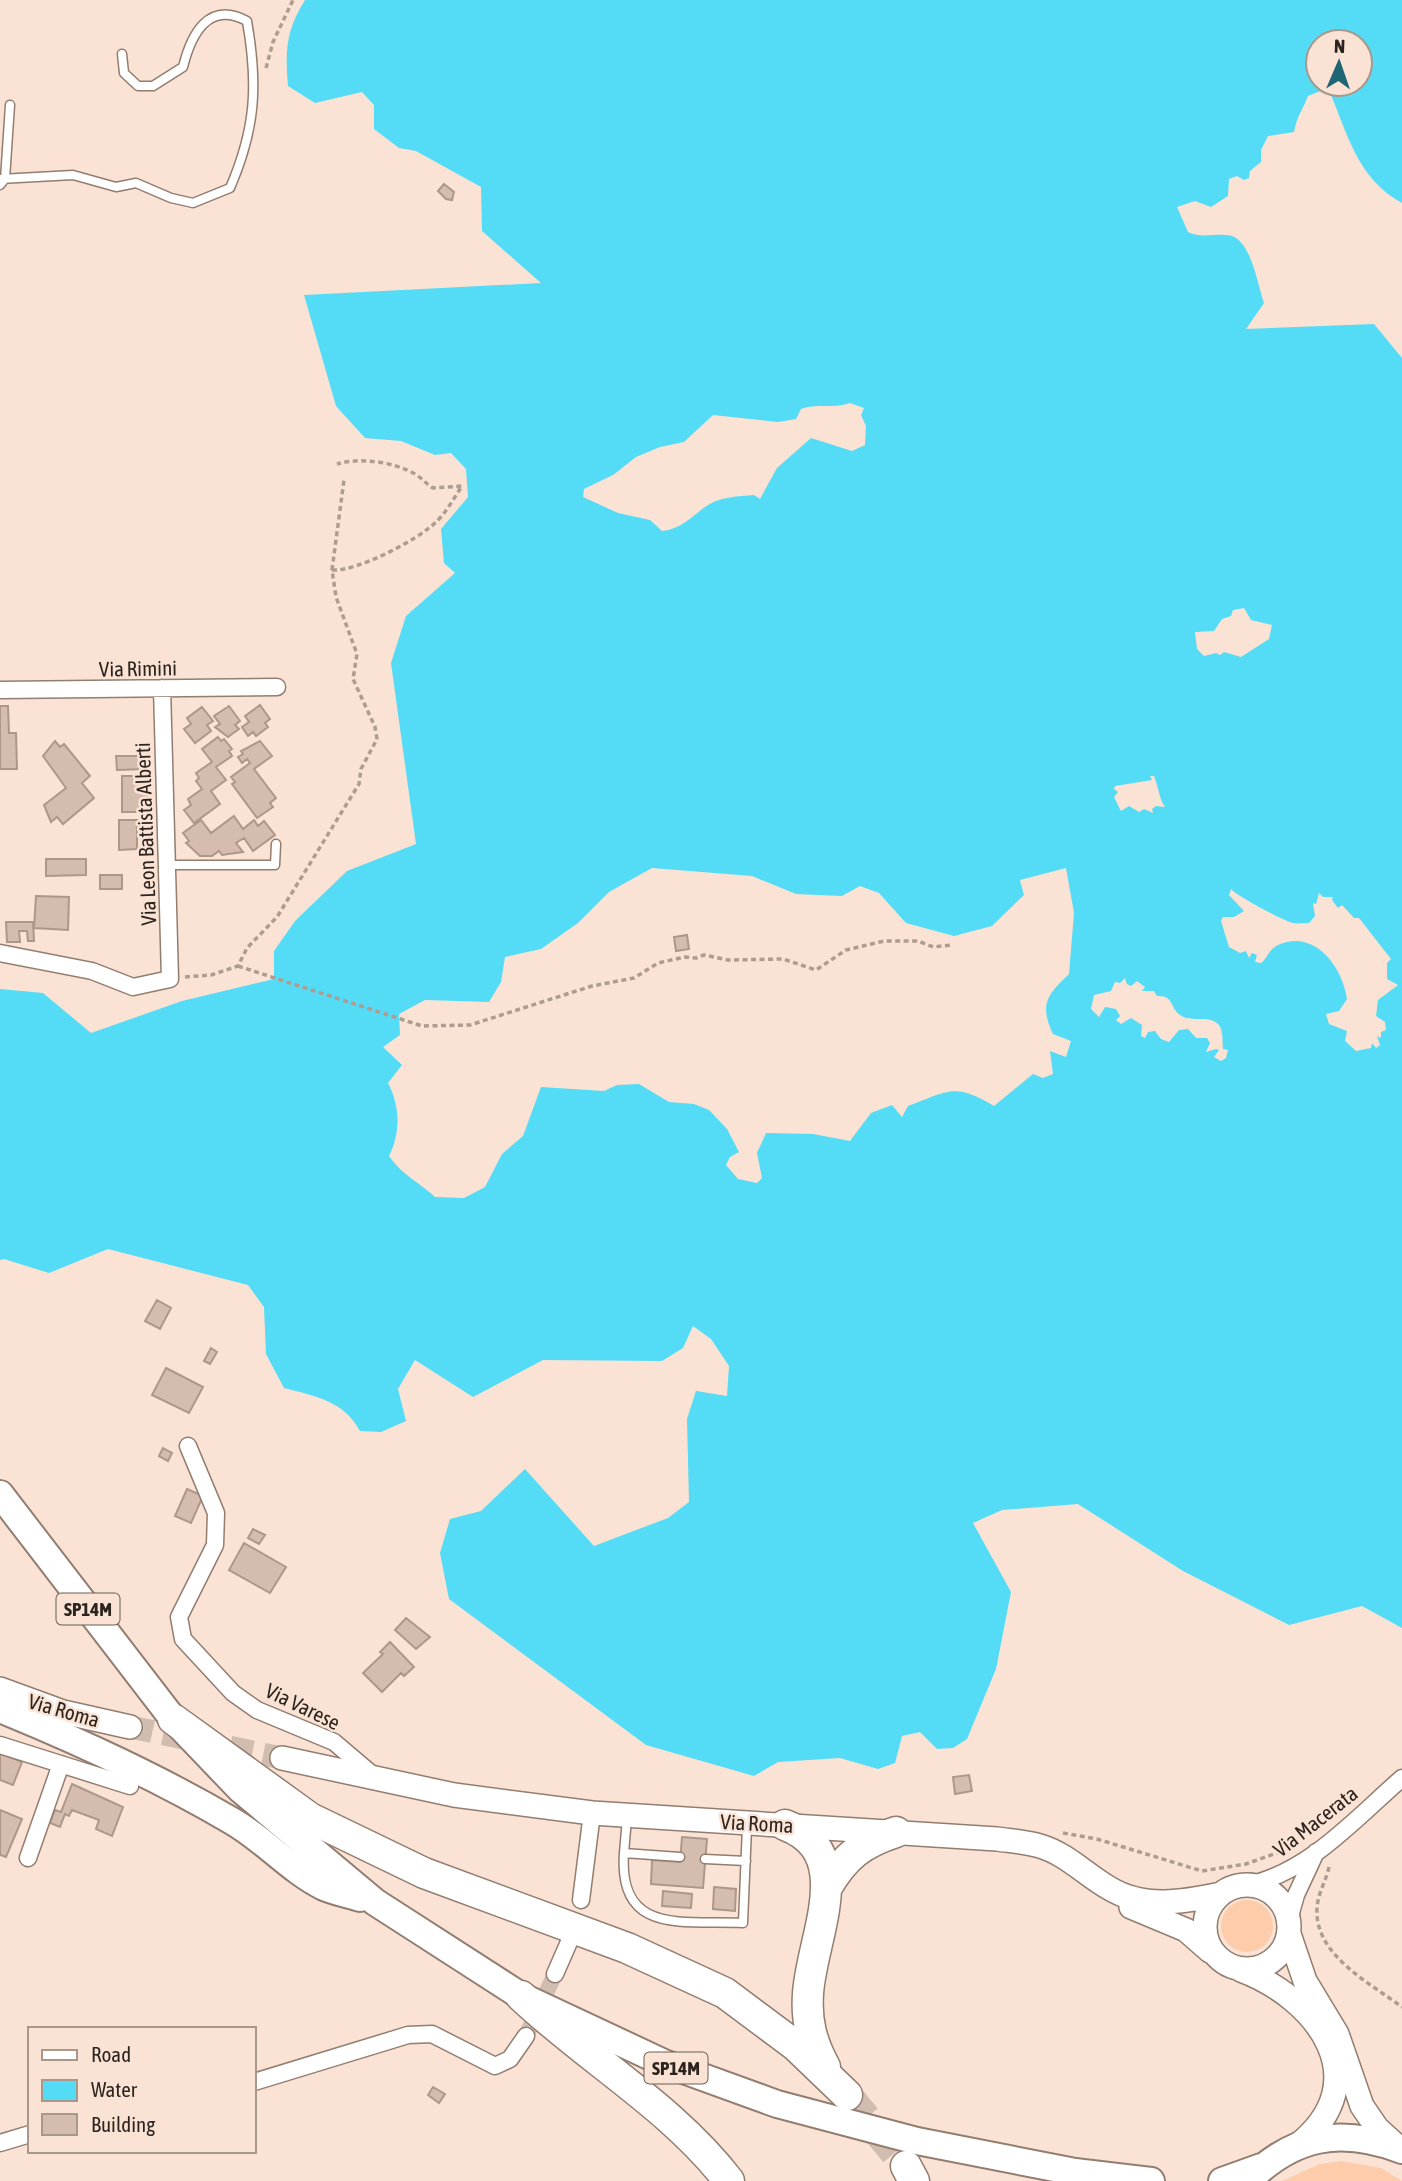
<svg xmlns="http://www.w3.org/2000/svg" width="1402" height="2181" viewBox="0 0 1402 2181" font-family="'Asap Condensed',sans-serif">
	<rect width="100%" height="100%" fill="#fae3d4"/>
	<path fill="#fdccab" d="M1221 1926a26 26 0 1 1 52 0a26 26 0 1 1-52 0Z
		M 1341,2161 L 1381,2168 L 1402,2181 L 1282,2181 L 1320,2164 Z"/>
	<path fill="#54dbf6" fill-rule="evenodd" d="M 305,0 L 1402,0 L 1402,203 C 1356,178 1347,131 1328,88 L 1308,96 C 1303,110 1297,115 1294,132 L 1268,136 L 1261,150 L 1261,162 L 1250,171 L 1249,178 L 1244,180 L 1237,176 L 1229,179 L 1228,196 L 1211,207 L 1195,201 L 1177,207 L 1188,232 C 1201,238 1211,234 1226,235 C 1251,235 1257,284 1264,303 L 1246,329 L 1374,324 L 1402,358 L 1402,1628 L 1362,1606 L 1289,1625 L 1183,1571 L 1078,1504 L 1002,1510 L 973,1523 L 1011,1592 L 996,1669 L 967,1739 L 953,1748 L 937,1749 L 920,1732 L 902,1736 L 895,1763 L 878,1769 L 840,1758 L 778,1762 L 754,1776 L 646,1745 L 449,1599 L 440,1553 L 450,1519 L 481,1511 L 525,1469 L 594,1546 L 668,1518 L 689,1502 L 687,1419 L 696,1391 L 727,1396 L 729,1366 L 711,1339 L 693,1326 L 683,1348 L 662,1361 L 543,1360 L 473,1397 L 415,1360 L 398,1389 L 406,1421 L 381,1432 L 360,1431 C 344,1401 315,1396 284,1388 L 266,1354 L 264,1307 L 248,1285 L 108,1249 L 49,1273 L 4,1259 L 0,1260 L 0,989 L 43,993 L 91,1033 L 182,1001 L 274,979 L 274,951 L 295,921 L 347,871 L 416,844 L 391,663 L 406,616 L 455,573 L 444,563 L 441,529 L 468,497 L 466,469 L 451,453 L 435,455 L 401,441 L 365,438 L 336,406 L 304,295 L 541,283 L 482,231 L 481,187 L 416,151 L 399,148 L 374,129 L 374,105 L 362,92 L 315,103 L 288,86 C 285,51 286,30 305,0 ZM 1318,42 L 1360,42 L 1360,84 L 1318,84 ZM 850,403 L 864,408 L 861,415 L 866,426 L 865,445 L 852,451 L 811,438 L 777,468 L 760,499 L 754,495 C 739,496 718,497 705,507 C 690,518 681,529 662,531 L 650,520 L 618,513 L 583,497 L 584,489 L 613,475 L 636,457 L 660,447 L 684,442 L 713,415 L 778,422 L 796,419 L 801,409 C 816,403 833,409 850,403 ZM 1244,608 L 1251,620 L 1272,625 L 1269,639 L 1241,657 L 1224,652 L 1220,655 L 1216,653 L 1204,656 L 1197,649 L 1195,632 L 1214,631 L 1222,619 L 1231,616 L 1233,610 ZM 1150,776 L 1154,776 C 1159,789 1159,798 1165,807 L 1156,806 L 1152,809 L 1153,813 L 1144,809 L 1139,812 L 1129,806 L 1121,811 L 1114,797 L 1118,792 L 1114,789 L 1115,786 L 1152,780 ZM 652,868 L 752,876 L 796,894 L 842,896 L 860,886 L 879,893 L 906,923 L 954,936 L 992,926 L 1024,895 L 1020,880 L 1066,868 L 1074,913 L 1069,974 C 1047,995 1039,1004 1053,1034 L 1071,1041 L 1066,1057 L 1050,1051 L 1053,1074 L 1043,1078 L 1033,1074 L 994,1106 C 955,1082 948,1091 908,1106 L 902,1117 L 892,1105 L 871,1113 L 850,1141 L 813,1134 L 766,1133 L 757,1153 L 762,1178 L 757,1183 L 738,1179 L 726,1165 L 730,1157 L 739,1152 L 727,1129 L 709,1110 L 694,1104 L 669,1102 L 639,1084 L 617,1085 L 604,1091 L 541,1087 L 523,1136 L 502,1154 L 485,1187 L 464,1198 L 435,1197 C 418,1181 403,1176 389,1156 C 401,1132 400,1106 388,1083 L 402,1065 L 383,1047 L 400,1035 L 399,1014 L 425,1000 L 489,1002 L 501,982 L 505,957 L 541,949 L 578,923 L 609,892 ZM 1231,889 C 1234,894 1283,921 1293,923 C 1297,924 1304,923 1309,923 L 1315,916 L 1313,903 L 1316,904 L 1319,893 L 1323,897 L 1333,897 L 1332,900 L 1338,908 L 1342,905 L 1354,918 L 1359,918 L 1391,959 L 1387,963 L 1387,979 L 1398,985 L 1378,1000 L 1376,1016 L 1385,1022 L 1386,1030 L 1381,1032 L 1381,1038 L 1377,1036 L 1380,1045 L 1376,1048 L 1372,1043 L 1371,1048 L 1356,1051 L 1345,1041 L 1347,1031 L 1329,1024 L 1326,1014 L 1339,1011 L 1347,999 C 1343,968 1315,928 1278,945 C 1268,950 1268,958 1261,963 L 1255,962 L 1257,955 L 1252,953 L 1249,958 L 1246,951 L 1240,953 L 1229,947 L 1221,921 L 1223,917 L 1234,917 L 1244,911 L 1229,895 ZM 1125,978 L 1127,984 L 1131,986 L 1137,981 L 1145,987 L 1142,991 L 1154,991 L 1157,996 C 1174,995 1170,1008 1180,1015 C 1191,1023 1207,1015 1217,1023 C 1224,1029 1222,1040 1223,1049 L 1228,1050 L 1226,1058 L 1221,1061 L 1214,1057 L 1219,1050 L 1216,1049 L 1206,1052 L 1210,1043 L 1207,1038 L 1196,1038 L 1188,1029 L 1179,1030 L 1169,1042 L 1161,1039 L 1155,1031 L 1148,1032 L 1145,1038 L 1141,1036 L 1142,1025 L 1131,1018 L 1121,1024 L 1116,1020 L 1120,1016 L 1116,1009 L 1105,1007 L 1099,1017 L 1091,1009 L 1094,995 L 1111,991 L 1115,982 L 1120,983 Z"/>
	<path fill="#d4bdaf" stroke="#ad9789" stroke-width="2" d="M 444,184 L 454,192 L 452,200 L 446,199 L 438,191 Z
		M 260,705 L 270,719 L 265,723 L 268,727 L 256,736 L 253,732 L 248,736 L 242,727 L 249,722 L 245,716 Z
		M 0,706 L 8,706 L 9,733 L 16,733 L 17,769 L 0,769 Z
		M 229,706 L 240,721 L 235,725 L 239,729 L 228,737 L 215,727 L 220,724 L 214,716 Z
		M 202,707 L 213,721 L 207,725 L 211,731 L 195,743 L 184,729 L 191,724 L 187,718 Z
		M 218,737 L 221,741 L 224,739 L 232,749 L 229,751 L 232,756 L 216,767 L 226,780 L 211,791 L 220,804 L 194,823 L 184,810 L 191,805 L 188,799 L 202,789 L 196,781 L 199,778 L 196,773 L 212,762 L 202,749 Z
		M 55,741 L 60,747 L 64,744 L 90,776 L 82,783 L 94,798 L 63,824 L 57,817 L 51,822 L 44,805 L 66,788 L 43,756 Z
		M 260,741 L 272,756 L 254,769 L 276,798 L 270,803 L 273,807 L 257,818 L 232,784 L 235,782 L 231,777 L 250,763 L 247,759 L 242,763 L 238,757 L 243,754 L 241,751 Z
		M 116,756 L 146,756 L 146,769 L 117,770 Z
		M 122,776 L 147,776 L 147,812 L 122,812 Z
		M 234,816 L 243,829 L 254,820 L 258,826 L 264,821 L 275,835 L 253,851 L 244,838 L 236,843 L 243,852 L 222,855 L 219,851 L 212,856 L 200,856 L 186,843 L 189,841 L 183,833 L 201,820 L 211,833 Z
		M 119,820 L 137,820 L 137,849 L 119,850 Z
		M 46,859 L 86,859 L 86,875 L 46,876 Z
		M 100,875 L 122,875 L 122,889 L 100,889 Z
		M 36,896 L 69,897 L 68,930 L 34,928 Z
		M 6,922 L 33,922 L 34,941 L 28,941 L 27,931 L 19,931 L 20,942 L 7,942 Z
		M 687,935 L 689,949 L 676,951 L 674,937 Z
		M 157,1300 L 171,1308 L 160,1329 L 145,1321 Z
		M 211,1348 L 217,1352 L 210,1364 L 204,1361 Z
		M 166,1368 L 203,1387 L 189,1413 L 152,1395 Z
		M 163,1448 L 172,1453 L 168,1461 L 159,1456 Z
		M 187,1489 L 203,1496 L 191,1523 L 175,1516 Z
		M 253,1529 L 265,1535 L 259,1544 L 248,1538 Z
		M 244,1543 L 286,1567 L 270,1593 L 229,1570 Z
		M 406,1618 L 430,1637 L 416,1649 L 395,1630 Z
		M 390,1642 L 414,1667 L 404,1676 L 401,1673 L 382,1692 L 363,1673 L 383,1654 L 380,1652 Z
		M 0,1753 L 22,1762 L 13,1785 L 0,1780 Z
		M 969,1775 L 972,1791 L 955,1794 L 953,1777 Z
		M 72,1784 L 123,1807 L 112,1836 L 96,1829 L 99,1820 L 72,1810 L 69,1816 L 65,1814 L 60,1827 L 50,1823 L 55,1810 L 61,1812 Z
		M 0,1810 L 22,1819 L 6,1857 L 0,1855 Z
		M 682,1837 L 707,1839 L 703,1888 L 651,1884 L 652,1860 L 680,1862 Z
		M 714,1887 L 736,1889 L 735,1911 L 713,1909 Z
		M 663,1891 L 692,1894 L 691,1908 L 662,1906 Z
		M 433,2087 L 445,2094 L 439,2103 L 428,2095 Z"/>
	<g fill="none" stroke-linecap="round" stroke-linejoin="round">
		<path stroke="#d1bdb0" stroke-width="16" stroke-dasharray="16 8" stroke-linecap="butt" d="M 526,2036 L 555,1974"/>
		<path stroke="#d1bdb0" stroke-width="23" stroke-dasharray="23 11" stroke-linecap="butt" d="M 130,1727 L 282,1758"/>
		<path stroke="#d1bdb0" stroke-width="30" stroke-dasharray="30 15" stroke-linecap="butt" d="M 847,2095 L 906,2166"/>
		<g stroke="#927d70" stroke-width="11">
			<path id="lane" d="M 0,179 L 73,175 L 116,187 L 136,183 L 171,198 L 193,203 L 230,188 C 256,128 258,84 247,21 C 208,0 191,35 183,67 L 153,86 L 138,86 L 124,73 L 122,54
				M 0,185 L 5,179 L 10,105
				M 167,865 L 275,865 L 276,844
				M 627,1818 L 624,1853 L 680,1857
				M 624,1853 C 618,1936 684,1920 743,1923 L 747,1827
				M 705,1859 L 746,1861"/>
		</g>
		<g stroke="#927d70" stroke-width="19">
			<path id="street" d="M 0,690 L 277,687
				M 0,953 L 92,971 L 133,987 L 170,979 L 162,688
				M 188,1446 L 216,1513 L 215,1545 L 179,1617 L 183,1639 L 233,1693 L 257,1710 L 334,1742 L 374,1776
				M 0,1745 L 130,1786
				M 28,1858 L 61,1764
				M 1248,1885 C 1309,1872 1356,1818 1402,1778
				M 581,1900 L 592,1813
				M 1289,1920 L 1296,1895 L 1316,1852
				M 555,1974 L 569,1942
				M 254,2082 L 408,2035 L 432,2034 L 495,2066 L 510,2059 L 526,2036
				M 0,2143 L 30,2134"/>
		</g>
		<g stroke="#927d70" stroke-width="26">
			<path id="secondary" d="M 0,1689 L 63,1712 L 130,1727
				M 282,1758 L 454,1795 L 592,1813 L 997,1839 C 1011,1841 1026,1842 1040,1846 C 1067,1854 1086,1875 1109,1888 C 1143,1909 1184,1902 1221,1894
				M1205 1927a42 42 0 1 1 84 0a42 42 0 1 1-84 0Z
				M 1131,1907 L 1186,1930 L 1210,1951
				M 1289,1934 L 1305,1981 L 1337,2034 L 1362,2106 L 1377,2128 L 1399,2148
				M 1241,1970 C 1318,1999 1378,2081 1298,2145"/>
		</g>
		<g stroke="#927d70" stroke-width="30">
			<path id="primary" d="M 0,1494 L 173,1719 L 240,1789 L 375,1902 L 521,1996 L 664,2063 L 777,2104 L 917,2141 L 1075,2172 L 1151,2181
				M 0,1709 C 81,1742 157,1777 232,1821 C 265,1840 290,1870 324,1887 C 335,1892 349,1894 360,1898
				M 1222,2181 L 1261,2167
				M 1248,2181 C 1294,2135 1341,2127 1402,2150"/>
		</g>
		<g stroke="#927d70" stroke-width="33">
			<path id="highway" d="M 173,1719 L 310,1818 L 424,1873 L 627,1948 L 725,1993 L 796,2046 L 847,2095
				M 785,1825 C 859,1853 811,1938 808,1994 C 806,2022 812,2043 825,2067
				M 827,1887 C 845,1856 862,1843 896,1832
				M 521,1996 C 589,2060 672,2107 729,2181
				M 906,2166 L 914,2181"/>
		</g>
		<path stroke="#ae9c91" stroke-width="3.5" stroke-dasharray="5 3.5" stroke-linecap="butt" d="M 266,68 L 273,42 L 293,0
			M 332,570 C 356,572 418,540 436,522 C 446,513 454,498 462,486 L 433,488 C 426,484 422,478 415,474 C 394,462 360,457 337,464
			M 238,966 L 422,1026 L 470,1025 L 592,986 L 634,978 L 658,963 L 685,957 L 696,958 L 704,955 L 728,960 L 783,959 L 816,970 L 846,950 L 884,941 L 918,941 L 933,947 L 952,945
			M 185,977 L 211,975 L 238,966 L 247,948 L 277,917 L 359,784 L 361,769 L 377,739 L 375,727 L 353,679 L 357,654 L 336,597 L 332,570 L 344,480
			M 1063,1833 L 1097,1839 L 1202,1871 L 1246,1864 L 1288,1849
			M 1329,1867 C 1326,1881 1318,1893 1317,1908 C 1314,1955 1370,1983 1402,2007"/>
		<use href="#lane" stroke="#fff" stroke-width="8"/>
		<use href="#street" stroke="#fff" stroke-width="16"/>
		<use href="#secondary" stroke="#fff" stroke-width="23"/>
		<use href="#primary" stroke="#fff" stroke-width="26"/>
		<use href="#highway" stroke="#fff" stroke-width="30"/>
	</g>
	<g text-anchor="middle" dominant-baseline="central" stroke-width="5" stroke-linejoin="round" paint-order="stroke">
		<g fill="#fae3d4" stroke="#6a5d55" stroke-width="2">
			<rect x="56.5" y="1593.5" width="63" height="31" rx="5"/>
			<rect x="644.5" y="2052.5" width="63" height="31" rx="5"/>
		</g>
		<g font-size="19" font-weight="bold" fill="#2c241e">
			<text x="88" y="1609">SP14M</text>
			<text x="676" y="2068">SP14M</text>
		</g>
		<g font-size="21" fill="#2c241e" stroke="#fae3d4">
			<text transform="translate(138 668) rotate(-1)">Via Rimini</text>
			<text transform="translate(145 834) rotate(-92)">Via Leon Battista Alberti</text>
			<text transform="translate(303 1706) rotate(26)">Via Varese</text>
			<text transform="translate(64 1710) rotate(16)">Via Roma</text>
			<text transform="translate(1315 1821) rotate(-38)">Via Macerata</text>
			<text transform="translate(757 1823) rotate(3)">Via Roma</text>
		</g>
	</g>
	<rect x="28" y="2027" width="228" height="126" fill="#fae3d4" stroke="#a8978b" stroke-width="2"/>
	<rect x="42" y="2050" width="35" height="10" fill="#ffffff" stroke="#a8978b" stroke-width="2"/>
	<text x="91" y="2062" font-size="21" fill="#2c241e">Road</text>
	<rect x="42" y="2080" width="35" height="21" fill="#54dbf6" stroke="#a8978b" stroke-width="2"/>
	<text x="91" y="2097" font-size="21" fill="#2c241e">Water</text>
	<rect x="42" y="2114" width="35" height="21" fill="#d4bdaf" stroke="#a8978b" stroke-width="2"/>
	<text x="91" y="2132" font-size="21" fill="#2c241e">Building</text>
	<g transform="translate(1339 63) rotate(2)"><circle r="33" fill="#fae3d4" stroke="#a8978b" stroke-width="2"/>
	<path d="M0-5L12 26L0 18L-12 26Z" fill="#1e6674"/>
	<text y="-10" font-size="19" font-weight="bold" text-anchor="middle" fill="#2c241e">N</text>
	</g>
</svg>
